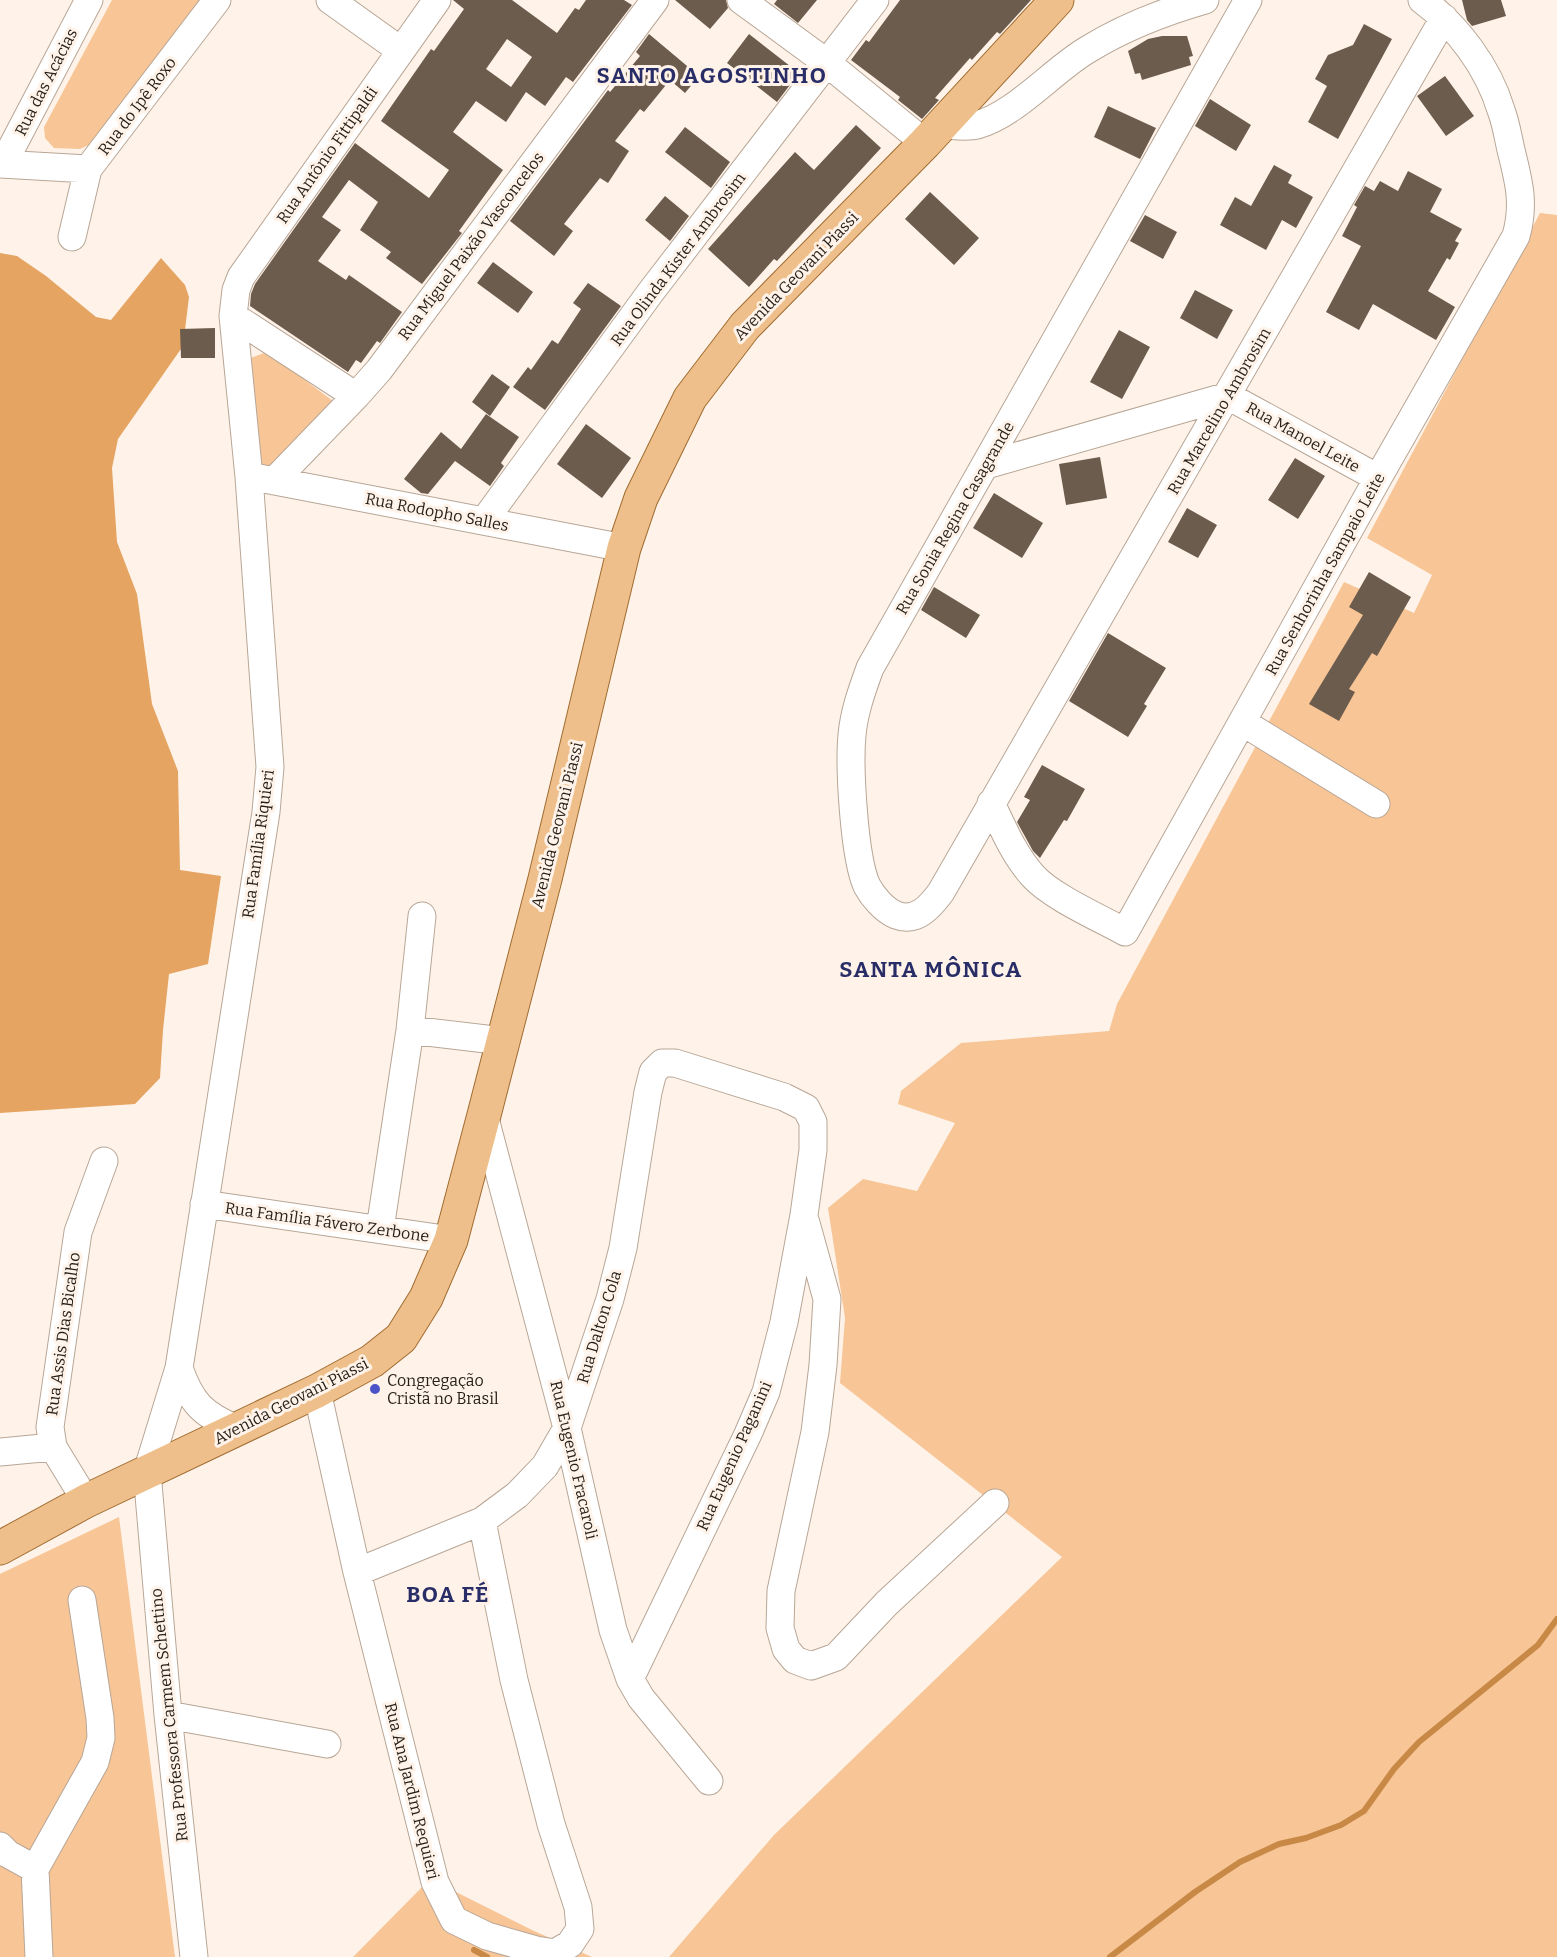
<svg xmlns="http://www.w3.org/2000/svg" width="1557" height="1957" viewBox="0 0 1557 1957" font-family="Bitter,serif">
	<rect width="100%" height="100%" fill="#fff3e9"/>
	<path fill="#f7c596" d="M 112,0 L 202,0 L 91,144 L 80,149 L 54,148 L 45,138 L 44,127 Z
		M 1540,213 L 1557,215 L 1557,1957 L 669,1957 L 774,1835 L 1062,1557 L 840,1383 L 845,1318 L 828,1208 L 863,1179 L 917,1191 L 955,1123 L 898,1104 L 901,1091 L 961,1043 L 1109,1031 L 1117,1004 L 1344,582 L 1414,613 L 1432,575 L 1367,538 Z
		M 267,352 L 333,401 L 268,468 L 260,467 L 248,359 Z
		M 119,1517 L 175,1957 L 0,1957 L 0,1574 Z
		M 430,1879 L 532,1930 L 592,1957 L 353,1957 Z"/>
	<path fill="#e5a462" d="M 0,253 L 17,256 L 46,276 L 96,317 L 111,320 L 161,258 L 185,285 L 189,297 L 183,346 L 118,439 L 112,468 L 117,542 L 137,594 L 152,704 L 178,771 L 180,870 L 221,876 L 208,964 L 169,974 L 163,1030 L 160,1078 L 135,1104 L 0,1113 Z"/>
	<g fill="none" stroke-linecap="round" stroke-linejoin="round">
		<path stroke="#c88947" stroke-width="6" d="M 474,1950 L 487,1957
			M 1110,1957 L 1195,1892 L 1240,1862 L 1279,1844 L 1306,1838 L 1341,1825 L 1364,1811 L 1394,1769 L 1419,1742 L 1538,1645 L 1557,1619"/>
	</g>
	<path fill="#6c5c4d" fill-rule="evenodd" d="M 453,0 L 512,0 L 557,33 L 575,8 L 579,10 L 586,0 L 624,0 L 632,5 L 573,82 L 566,77 L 545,106 L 526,92 L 506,122 L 476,101 L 453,132 L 503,170 L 459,231 L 462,233 L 422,284 L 386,258 L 391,252 L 360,230 L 378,202 L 349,180 L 322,217 L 341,230 L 318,261 L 346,280 L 349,275 L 402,312 L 380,343 L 377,341 L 361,363 L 356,360 L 348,372 L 250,306 L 251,294 L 255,284 L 355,143 L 429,198 L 449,170 L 381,121 L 431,49 L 434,51 L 464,9 ZM 507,39 L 532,57 L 511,87 L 486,69 Z
		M 675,0 L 726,0 L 728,8 L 710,29 Z
		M 777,0 L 817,0 L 798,23 L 774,4 Z
		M 900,0 L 1031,0 L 1000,34 L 997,32 L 972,60 L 970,58 L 935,98 L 939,100 L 922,119 L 898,100 L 900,97 L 851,60 L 866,40 L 869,42 Z
		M 1462,0 L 1501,0 L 1506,16 L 1472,26 L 1467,20 Z
		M 1364,24 L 1392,39 L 1338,139 L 1308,122 L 1327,86 L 1315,79 L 1328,55 L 1353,45 Z
		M 649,34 L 699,76 L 685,93 L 670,80 L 644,112 L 640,109 L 615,141 L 629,151 L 608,183 L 600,178 L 564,224 L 573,231 L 554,256 L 510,221 L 608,90 L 610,92 L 640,56 L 636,52 Z
		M 749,34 L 799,73 L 777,102 L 727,63 Z
		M 1162,36 L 1187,36 L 1193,56 L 1189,57 L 1191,65 L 1142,80 L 1140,73 L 1135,74 L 1128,51 L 1148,39 Z
		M 1445,76 L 1474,116 L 1446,136 L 1417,96 Z
		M 1210,99 L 1251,125 L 1236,151 L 1195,126 Z
		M 1108,106 L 1156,128 L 1140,159 L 1094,137 Z
		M 856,125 L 881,148 L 777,261 L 774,259 L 749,287 L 708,249 L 795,152 L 814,170 Z
		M 685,127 L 730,162 L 711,188 L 665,152 Z
		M 1274,165 L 1292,175 L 1288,183 L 1313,197 L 1296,228 L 1282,220 L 1266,250 L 1220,225 L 1235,197 L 1251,206 Z
		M 1408,171 L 1442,189 L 1430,212 L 1462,229 L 1455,241 L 1459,243 L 1450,260 L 1447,258 L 1428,291 L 1455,307 L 1436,340 L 1373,304 L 1359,330 L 1326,312 L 1361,246 L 1342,236 L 1357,207 L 1354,205 L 1365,186 L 1374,191 L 1380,181 L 1398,191 Z
		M 930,192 L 979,238 L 954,265 L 905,219 Z
		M 665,196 L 689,216 L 670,241 L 645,220 Z
		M 1145,215 L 1177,232 L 1163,259 L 1130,241 Z
		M 493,262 L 533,292 L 518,313 L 477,283 Z
		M 588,283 L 621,306 L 545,410 L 513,387 L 528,367 L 531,370 L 552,340 L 558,344 L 581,309 L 573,303 Z
		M 1195,290 L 1233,310 L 1217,339 L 1180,318 Z
		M 215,328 L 215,358 L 181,358 L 180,329 Z
		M 1119,330 L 1150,347 L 1122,399 L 1090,382 Z
		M 492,374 L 510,387 L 490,416 L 472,402 Z
		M 486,414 L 519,437 L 501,463 L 504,466 L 490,486 L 455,461 L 428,494 L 421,493 L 404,479 L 441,432 L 461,449 Z
		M 586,424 L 631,458 L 602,498 L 557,464 Z
		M 1100,457 L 1107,498 L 1066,505 L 1059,464 Z
		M 1295,458 L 1325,476 L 1298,519 L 1268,500 Z
		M 994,493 L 1043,523 L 1022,558 L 973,528 Z
		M 1187,508 L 1217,525 L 1198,558 L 1168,542 Z
		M 1369,572 L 1411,597 L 1377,656 L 1372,653 L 1349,689 L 1355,692 L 1339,721 L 1309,704 L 1363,615 L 1349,607 Z
		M 934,587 L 980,615 L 966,638 L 921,610 Z
		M 1108,633 L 1166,668 L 1144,704 L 1147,706 L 1128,737 L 1069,701 Z
		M 1042,765 L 1085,789 L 1067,821 L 1064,820 L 1040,858 L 1033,851 L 1017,822 L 1030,800 L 1024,797 Z"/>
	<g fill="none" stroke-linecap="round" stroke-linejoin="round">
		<g stroke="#b8a696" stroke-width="29">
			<path id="minor" d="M 330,0 L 400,50
				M 741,0 L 827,63 L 925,143
				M 1248,0 L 870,668 C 862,690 854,712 852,735 C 849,767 854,858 867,886 C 873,897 884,910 896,915 C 916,923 930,907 941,892 L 1444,18
				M 940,125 C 952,125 966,128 977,125 C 1016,114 1052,71 1087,50 C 1124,27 1163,12 1205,0
				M 0,164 L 88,169 L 217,0
				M 3,164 L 89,0
				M 72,237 L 88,169
				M 233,316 L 356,396
				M 986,465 L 1228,396 L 1378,478
				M 259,478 L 624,548
				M 274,481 L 356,396 L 379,370 L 655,0
				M 484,521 L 650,293 L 875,0
				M 1242,722 L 1376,804
				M 991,803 C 1003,828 1014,855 1033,876 C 1052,897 1100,918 1125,932 L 1378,478 L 1516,236 C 1525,204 1519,182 1511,150 C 1508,137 1506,123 1501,110 C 1488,67 1458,27 1422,0
				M 410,1030 L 503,1041
				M 484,1115 L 567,1428 L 613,1630 L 630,1679 L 641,1698 L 709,1781
				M 204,1204 L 451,1240
				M 806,1223 L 827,1299 L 823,1365 L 815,1432 L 781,1591 L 780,1628 L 786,1649 L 795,1660 L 811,1666 L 836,1657 L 887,1603 L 995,1503
				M 380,1229 L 410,1030 L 422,916
				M 179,1368 C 191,1403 203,1415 237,1429
				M 317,1391 L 357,1572 L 435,1882 L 454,1920 L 487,1936 L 536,1950 L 555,1953 L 570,1944 L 580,1929 L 578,1907 L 551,1824 L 514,1680 L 482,1521
				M 0,1452 L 53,1447
				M 86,1501 L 53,1447 L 50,1427 L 78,1232 L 104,1161
				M 357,1572 L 482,1521 L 517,1495 L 545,1466 L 567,1428 L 610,1299 L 623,1248 L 648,1092 L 653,1072 L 662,1063 L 675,1063 L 784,1097 L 806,1108 L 813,1122 L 813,1150 L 804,1215 L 784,1322 L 766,1392 L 748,1434 L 630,1679
				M 168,1715 L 327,1744
				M 0,1846 L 8,1854 L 35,1869
				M 39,1957 L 35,1869 L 95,1762 L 101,1738 L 100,1718 L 82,1600
				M 194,1957 L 168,1715 L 147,1472 L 179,1368 L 266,812 L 270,767 L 249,477 L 233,316 L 236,290 L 241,277 L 437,0"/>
		</g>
		<g stroke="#a06c31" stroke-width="35">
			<path id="major" d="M 0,1548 L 86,1501 L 317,1391 L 372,1361 L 401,1338 L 426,1298 L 451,1240 L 484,1115 L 545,879 L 624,548 L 641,498 L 690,398 L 745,326 L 925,143 L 1057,0"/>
		</g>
		<use href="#minor" stroke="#fff" stroke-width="27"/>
		<use href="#major" stroke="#eebf8b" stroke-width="33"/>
	</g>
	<circle fill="#4c52c8" stroke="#fff3e9" stroke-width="2" cx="375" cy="1389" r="6"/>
	<g text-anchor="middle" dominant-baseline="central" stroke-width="6" stroke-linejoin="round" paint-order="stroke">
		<g font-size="16" fill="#251f18" stroke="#fff3e9">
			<text transform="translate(46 82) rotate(-63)">Rua das Acácias</text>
			<text transform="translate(137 106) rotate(-53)">Rua do Ipê Roxo</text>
			<text transform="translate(327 155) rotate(-55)">Rua Antônio Fittipaldi</text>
			<text transform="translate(471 246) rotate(-53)">Rua Miguel Paixão Vasconcelos</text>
			<text transform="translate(678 259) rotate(-53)">Rua Olinda Kister Ambrosim</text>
			<text transform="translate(796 276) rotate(-46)">Avenida Geovani Piassi</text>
			<text transform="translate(1219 411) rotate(-60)">Rua Marcelino Ambrosim</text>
			<text transform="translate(1303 437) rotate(29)">Rua Manoel Leite</text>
			<text transform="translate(437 512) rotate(11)">Rua Rodopho Salles</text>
			<text transform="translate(955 518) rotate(-60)">Rua Sonia Regina Casagrande</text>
			<text transform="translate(1325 574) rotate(-61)">Rua Senhorinha Sampaio Leite</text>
			<text transform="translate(557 825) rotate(-76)">Avenida Geovani Piassi</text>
			<text transform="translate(258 844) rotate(-82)">Rua Família Riquieri</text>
			<text transform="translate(327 1222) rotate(8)">Rua Família Fávero Zerbone</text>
			<text transform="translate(599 1327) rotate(-73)">Rua Dalton Cola</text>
			<text transform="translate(63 1334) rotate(-82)">Rua Assis Dias Bicalho</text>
			<text transform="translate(291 1401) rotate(-27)">Avenida Geovani Piassi</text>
			<text transform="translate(734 1456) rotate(-66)">Rua Eugenio Paganini</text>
			<text transform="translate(574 1460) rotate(77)">Rua Eugenio Fracaroli</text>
			<text transform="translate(169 1715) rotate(-96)">Rua Professora Carmem Schettino</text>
			<text transform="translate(412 1791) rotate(76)">Rua Ana Jardim Requieri</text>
		</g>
		<g font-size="16" fill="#251f18" stroke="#fff3e9" text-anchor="start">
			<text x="387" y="1380">Congregação<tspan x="387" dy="18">Cristã no Brasil</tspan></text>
		</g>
		<g font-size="22" font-weight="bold" letter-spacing="1.5" fill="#282d67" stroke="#fff3e9">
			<text x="712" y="75">SANTO AGOSTINHO</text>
			<text x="931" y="969">SANTA MÔNICA</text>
			<text x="448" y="1594">BOA FÉ</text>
		</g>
	</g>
</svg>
